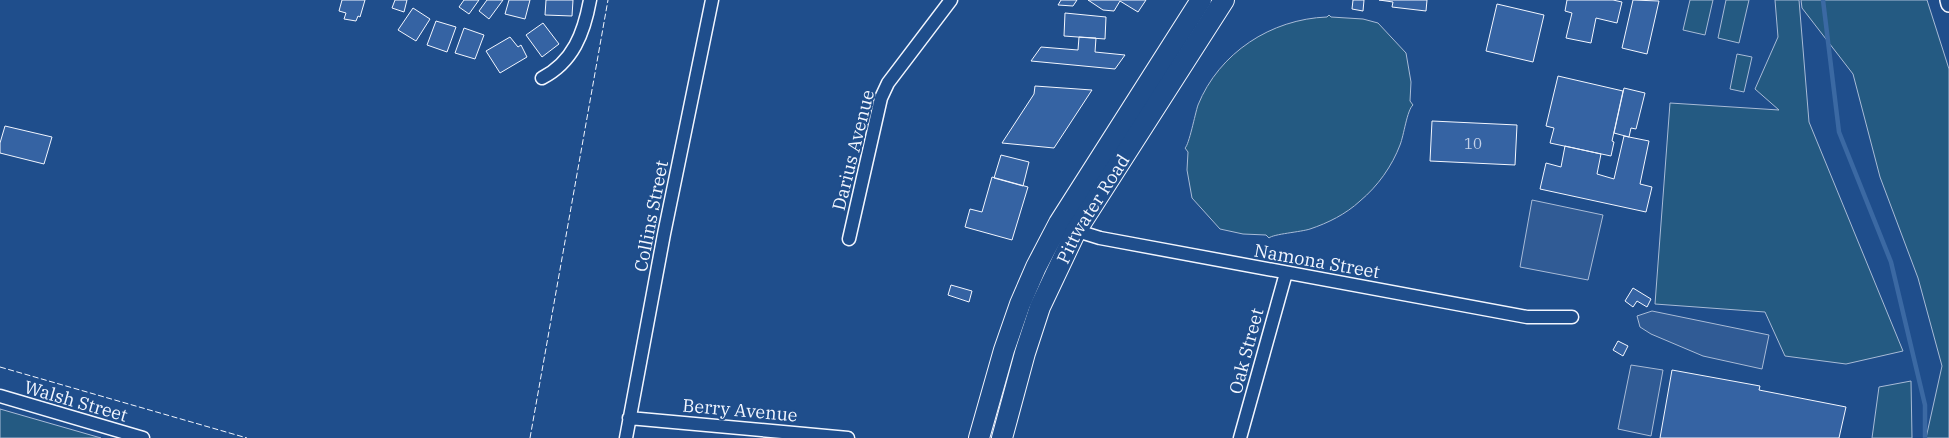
<svg xmlns="http://www.w3.org/2000/svg" width="1949" height="438" viewBox="0 0 1949 438" font-family="'IBM Plex Serif',serif">
	<rect width="100%" height="100%" fill="#1f4e8c"/>
	<path fill="#245a82" stroke="#a8bbd7" d="M 1690,0 L 1713,0 L 1705,35 L 1683,30 Z
		M 1726,0 L 1749,0 L 1739,43 L 1718,38 Z
		M 1775,0 L 1799,0 L 1809,122 L 1903,351 L 1846,364 L 1785,356 L 1765,312 L 1655,304 L 1670,103 L 1779,110 L 1755,89 L 1778,37 Z
		M 1801,0 L 1927,0 L 1949,69 L 1949,438 L 1926,438 L 1942,366 L 1918,278 L 1880,177 L 1853,74 L 1802,8 Z
		M 1329,15 L 1331,17 L 1363,19 L 1378,23 L 1406,53 L 1411,82 L 1410,101 L 1413,105 C 1407,110 1404,135 1400,145 C 1392,166 1378,186 1360,201 C 1346,214 1328,223 1310,229 C 1301,232 1273,234 1269,238 L 1266,235 L 1243,234 L 1220,229 L 1192,198 L 1187,170 L 1188,152 L 1185,148 C 1189,145 1195,114 1198,105 C 1219,53 1271,19 1327,17 Z
		M 1737,54 L 1752,57 L 1744,92 L 1730,89 Z
		M 1911,381 L 1912,438 L 1872,438 L 1879,387 Z
		M 0,409 L 101,438 L 0,438 Z"/>
	<path fill="#305b95" stroke="#a8bbd7" d="M 1532,200 L 1603,215 L 1588,280 L 1520,267 Z
		M 1652,311 L 1769,335 L 1762,369 L 1703,356 L 1651,334 L 1640,327 L 1637,316 Z
		M 1631,365 L 1663,370 L 1651,436 L 1618,429 Z"/>
	<g fill="none" stroke-linecap="round" stroke-linejoin="round">
		<path stroke="#3b69a3" stroke-width="4.5" d="M 1823,0 L 1839,132 L 1891,262 L 1925,405 L 1925,438"/>
	</g>
	<path fill="#3563a3" stroke="#f2f6ff" d="M 342,0 L 365,0 L 360,17 L 358,16 L 356,21 L 344,19 L 346,13 L 339,11 Z
		M 395,0 L 407,0 L 404,12 L 392,8 Z
		M 464,0 L 479,0 L 469,14 L 459,7 Z
		M 487,0 L 503,0 L 489,19 L 479,11 Z
		M 509,0 L 530,0 L 525,19 L 505,14 Z
		M 546,0 L 573,0 L 572,16 L 545,15 Z
		M 1061,0 L 1077,0 L 1073,6 L 1058,5 Z
		M 1088,0 L 1146,0 L 1138,12 L 1120,1 L 1114,11 L 1103,10 Z
		M 1353,0 L 1364,0 L 1363,11 L 1352,9 Z
		M 1379,0 L 1427,0 L 1426,11 L 1392,7 L 1393,2 Z
		M 1567,0 L 1613,0 L 1622,2 L 1617,23 L 1596,18 L 1591,43 L 1566,38 L 1572,13 L 1565,11 Z
		M 1633,0 L 1659,1 L 1647,54 L 1622,48 Z
		M 1497,4 L 1544,15 L 1533,62 L 1486,51 Z
		M 413,8 L 430,19 L 416,41 L 398,30 Z
		M 1065,13 L 1106,17 L 1105,39 L 1064,36 Z
		M 436,21 L 456,27 L 447,52 L 427,45 Z
		M 543,23 L 559,44 L 542,57 L 526,35 Z
		M 464,28 L 484,35 L 475,59 L 455,53 Z
		M 510,37 L 518,47 L 521,45 L 527,57 L 500,73 L 486,51 Z
		M 1079,37 L 1096,38 L 1095,52 L 1125,55 L 1115,69 L 1031,61 L 1041,47 L 1078,50 Z
		M 1558,76 L 1623,91 L 1612,141 L 1614,142 L 1611,156 L 1550,143 L 1554,128 L 1546,126 Z
		M 1035,86 L 1092,90 L 1054,148 L 1002,143 L 1034,94 Z
		M 1624,88 L 1645,93 L 1636,129 L 1631,128 L 1629,137 L 1614,133 Z
		M 1432,121 L 1517,125 L 1515,165 L 1430,161 Z
		M 5,126 L 52,137 L 44,164 L 0,153 L 0,143 Z
		M 1624,136 L 1649,141 L 1640,184 L 1652,187 L 1646,212 L 1540,189 L 1546,163 L 1561,167 L 1565,146 L 1601,154 L 1597,174 L 1614,179 Z
		M 1001,155 L 1029,162 L 1023,186 L 994,178 Z
		M 992,177 L 1028,187 L 1012,240 L 965,227 L 970,209 L 982,212 Z
		M 951,285 L 972,291 L 969,302 L 948,295 Z
		M 1633,288 L 1651,299 L 1647,307 L 1637,301 L 1633,307 L 1625,301 Z
		M 1618,341 L 1628,346 L 1623,356 L 1613,350 Z
		M 1672,370 L 1760,386 L 1759,390 L 1846,407 L 1839,438 L 1660,438 Z"/>
	<g fill="none" stroke-linecap="round" stroke-linejoin="round">
		<g stroke="#f2f6ff" stroke-width="15">
			<path id="minor" d="M 542,78 C 573,62 584,33 590,0
				M 1071,229 L 1100,238 L 1527,317 L 1572,317
				M 849,239 L 881,98 L 888,83 L 951,0
				M 0,396 L 143,438
				M 629,418 L 848,438
				M 626,438 L 664,234 L 712,0
				M 1240,438 L 1286,273"/>
		</g>
		<g stroke="#f2f6ff" stroke-width="18">
			<path id="tertiary" d="M 1948,0 L 1949,4"/>
		</g>
		<g stroke="#f2f6ff" stroke-width="22">
			<g id="trunk">
				<path d="M 979,438 L 1004,350 L 1020,304 L 1036,267 L 1059,223 L 1201,0"/>
				<path id="s1" d="M 1002,438 L 1025,353 L 1040,307 L 1076,231 L 1224,0"/>
			</g>
		</g>
		<use href="#minor" stroke="#1f4e8c" stroke-width="12"/>
		<use href="#tertiary" stroke="#1f4e8c" stroke-width="15"/>
		<use href="#trunk" stroke="#1f4e8c" stroke-width="20"/>
		<path stroke="#f2f6ff" stroke-width="1" stroke-dasharray="6 2.5" stroke-linecap="butt" d="M 0,367 L 247,438
			M 530,438 L 608,0"/>
	</g>
	<g text-anchor="middle" dominant-baseline="central" stroke-width="4" stroke-linejoin="round" paint-order="stroke">
		<g font-size="15" fill="#c3d1e8">
			<text x="1473" y="143">10</text>
		</g>
		<g font-size="18" fill="#f2f6ff" stroke="#1f4e8c">
			<text transform="translate(853 150) rotate(-76)">Darius Avenue</text>
			<text stroke="none"><textPath href="#s1" startOffset="248">Pittwater Road</textPath></text>
			<text transform="translate(651 216) rotate(-79)">Collins Street</text>
			<text transform="translate(1317 261) rotate(10)">Namona Street</text>
			<text transform="translate(1246 351) rotate(-75)">Oak Street</text>
			<text transform="translate(76 401) rotate(16)">Walsh Street</text>
			<text transform="translate(740 410) rotate(5)">Berry Avenue</text>
		</g>
	</g>
</svg>
